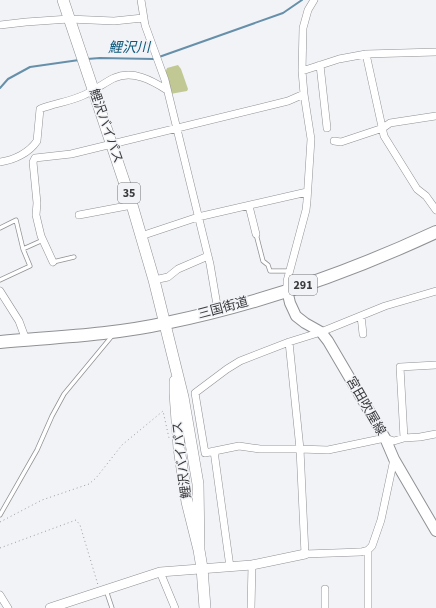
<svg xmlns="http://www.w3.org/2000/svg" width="436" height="608" viewBox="0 0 436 608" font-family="'Source Sans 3','Noto Sans JP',sans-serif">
	<rect width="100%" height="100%" fill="#f2f3f7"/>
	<path fill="#c2c894" d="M 178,65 L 181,69 L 188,89 L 187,91 L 170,94 L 165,73 L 167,68 Z"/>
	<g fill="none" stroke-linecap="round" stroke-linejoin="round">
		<path stroke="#6690aa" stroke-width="2" d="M 159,57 L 283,13 L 302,0
			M 87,59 L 100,58 L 154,59
			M 0,88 L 8,79 L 30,67 L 79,60"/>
		<g stroke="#909195" stroke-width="5">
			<path id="service" d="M 0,228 L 16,220 L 23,249 L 30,266 L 0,280
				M 256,234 L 263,261 L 268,265 L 270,271 L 290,271
				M 23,249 L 43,240
				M 53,262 L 74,257
				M 0,515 L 37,450 L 52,416 L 64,394 L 112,336
				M 106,590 L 112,608"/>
		</g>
		<g stroke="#909195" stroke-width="8">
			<path id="minor" d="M 141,0 L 145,25 L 165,80 L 210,264 L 218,311
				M 0,25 L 26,22 L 69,19 L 114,21 L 143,18
				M 366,54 L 384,136 L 417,189 L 426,196 L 436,210
				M 320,65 L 327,128
				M 302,71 L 339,59 L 366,54 L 436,52
				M 334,141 L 341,142 L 383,128 L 390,123 L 436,116
				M 0,162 C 14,160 29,153 37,141 L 40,109 C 55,103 69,102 84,95 C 95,90 104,83 114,78 C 133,70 151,80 167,90
				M 249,206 L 256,234
				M 79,215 L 132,205
				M 141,236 L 198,217 L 307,192
				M 53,262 L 41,236 L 36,215 L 37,203 L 33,162 L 35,158 L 71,154 L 288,101 L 304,94
				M 154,280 L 168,277 L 178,269 L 208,256
				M 287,290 L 287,281 L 306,210 L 307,201 L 311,139 L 304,94 L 302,71 L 303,28 L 308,10 L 314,0
				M 0,291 L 19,321 L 26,340
				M 436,291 L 385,306 L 321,332 L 289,342 L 240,361 L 227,369 L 195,393 L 205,453 L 239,446 L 260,449 L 300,449 L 328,450 L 385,438 L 394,441 L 404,438 L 420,437 L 436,434
				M 361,316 L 363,334
				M 289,342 L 300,449 L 305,554 L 361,552 L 368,550 L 372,546 L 381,520 L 394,459
				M 404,438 L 400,367 L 436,365
				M 214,451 L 230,567
				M 368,550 L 368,608
				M 160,572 L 175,608
				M 325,589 L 325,608
				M 0,595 L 8,608
				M 251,608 L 252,565"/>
		</g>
		<g stroke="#909195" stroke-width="10">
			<path id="tertiary" d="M 50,608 L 160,572 L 252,565 L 305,554"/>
		</g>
		<g stroke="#909195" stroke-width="12">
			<path id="secondary" d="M 287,290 L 290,303 L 296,316 L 305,323 L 321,332 L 328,341 L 385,438 L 394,459 L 436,531"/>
		</g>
		<g stroke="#909195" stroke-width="12">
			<path id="primary" d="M 63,0 L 132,205 L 154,280 L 183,397 L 198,484 L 199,550
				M 175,381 L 175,393 L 179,448 L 187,502 L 199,550 L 202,568 L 205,608"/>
		</g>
		<g stroke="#909195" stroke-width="14">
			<path id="trunk" d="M 0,342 C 55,337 112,335 166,323 C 259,304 350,272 436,232"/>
		</g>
		<path stroke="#9c9da1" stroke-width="1" stroke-dasharray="1 3" stroke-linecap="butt" d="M 0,522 L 42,500 L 89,484 L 96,478 L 122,445 L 163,411 L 169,438
			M 0,548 L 76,520 L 80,525 L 98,585"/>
		<use href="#service" stroke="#fff" stroke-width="3.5"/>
		<use href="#minor" stroke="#fff" stroke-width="7"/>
		<use href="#tertiary" stroke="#fff" stroke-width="9"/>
		<use href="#secondary" stroke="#fff" stroke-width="10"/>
		<use href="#primary" stroke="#fff" stroke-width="11"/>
		<use href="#trunk" stroke="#fff" stroke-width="12"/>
	</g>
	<g text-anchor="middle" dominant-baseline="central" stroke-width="3" stroke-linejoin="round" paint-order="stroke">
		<g fill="#f2f3f7" stroke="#717275" stroke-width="1">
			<rect x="118" y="183" width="22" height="20" rx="3"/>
			<rect x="289" y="275" width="28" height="20" rx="3"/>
		</g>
		<g font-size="12" font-weight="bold" fill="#3a3b3d">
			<text x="129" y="193">35</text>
			<text x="303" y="285">291</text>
		</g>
		<g font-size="13" fill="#3a3b3d" stroke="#f2f3f7">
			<text transform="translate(106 126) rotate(71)">鯉沢バイパス</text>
			<text transform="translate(223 308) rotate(-15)">三国街道</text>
			<text transform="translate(366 406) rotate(60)">宮田吹屋線</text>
			<text transform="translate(182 460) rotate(-97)">鯉沢バイパス</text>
		</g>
		<g font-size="14" font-style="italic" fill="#0e5a7d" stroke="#f2f3f7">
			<text x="129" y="48">鯉沢川</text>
		</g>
	</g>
</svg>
